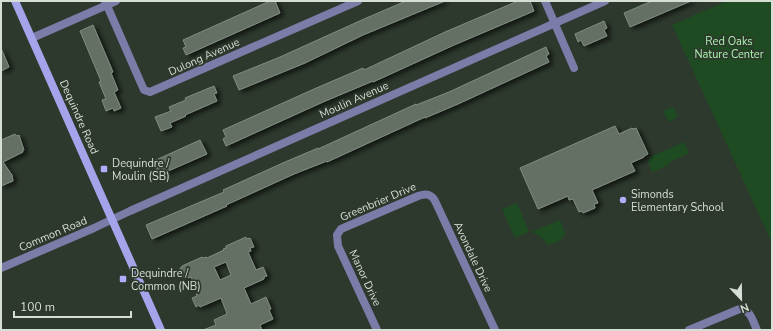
<svg xmlns="http://www.w3.org/2000/svg" width="773" height="331" viewBox="0 0 773 331" font-family="'Nunito Sans',sans-serif">
	<defs>
		<filter id="shadow"><feDropShadow dx="4" dy="2.5" stdDeviation="2" flood-color="#0009"/></filter>
	</defs>
	<rect width="100%" height="100%" fill="#2d392d"/>
	<path fill="#1e4b22" d="M 727,1 L 772,1 L 772,243 L 672,25 Z
		M 672,107 L 674,108 L 678,117 L 669,122 L 664,113 L 664,111 Z
		M 684,142 L 689,153 L 670,162 L 669,165 L 652,172 L 648,162 L 650,157 Z
		M 517,203 L 529,232 L 515,238 L 502,209 Z
		M 560,220 L 565,233 C 561,243 556,242 547,245 C 543,237 539,235 531,232 Z"/>
	<path fill="#637063" stroke="#808d80" fill-rule="evenodd" filter="url(#shadow)" d="M 270,1 L 275,1 L 280,13 L 186,55 L 183,48 L 186,47 L 183,40 Z
		M 406,1 L 445,1 L 363,35 L 305,63 L 239,90 L 233,76 L 280,57 L 364,19 Z
		M 518,1 L 530,1 L 534,11 L 454,45 L 373,82 L 373,81 L 323,102 L 226,146 L 223,139 L 226,137 L 223,130 L 314,89 L 363,68 L 364,70 L 445,32 Z
		M 652,1 L 691,1 L 630,27 L 624,13 Z
		M 604,21 L 607,28 L 604,30 L 607,36 L 584,46 L 581,40 L 578,42 L 575,34 Z
		M 93,25 L 113,72 L 111,73 L 118,90 L 114,92 L 121,108 L 114,111 L 113,108 L 106,111 L 102,100 L 106,99 L 99,82 L 101,81 L 80,31 Z
		M 546,47 L 549,54 L 546,56 L 549,62 L 458,104 L 425,118 L 425,117 L 327,162 L 327,161 L 294,174 L 226,205 L 227,206 L 152,239 L 146,225 L 224,192 L 223,190 L 285,162 L 318,148 L 318,149 L 416,104 L 416,105 L 449,92 Z
		M 1,48 L 9,67 L 1,71 Z
		M 214,86 L 217,93 L 214,94 L 217,101 L 185,115 L 186,116 L 170,123 L 172,127 L 161,131 L 155,117 L 171,111 L 169,107 L 186,100 L 185,98 Z
		M 615,126 L 619,134 L 632,128 L 633,129 L 636,128 L 648,154 L 644,156 L 644,157 L 631,163 L 635,171 L 592,190 L 598,203 L 594,204 L 595,208 L 583,213 L 582,211 L 579,212 L 573,199 L 569,200 L 568,196 L 538,209 L 520,168 Z
		M 15,134 L 17,136 L 19,135 L 24,150 L 22,150 L 23,152 L 3,162 L 12,175 L 13,181 L 1,186 L 1,140 Z
		M 200,140 L 207,154 L 159,175 L 156,168 L 159,167 L 156,160 Z
		M 246,237 L 247,239 L 250,238 L 254,247 L 250,248 L 251,251 L 248,252 L 256,270 L 263,267 L 267,276 L 264,277 L 264,279 L 244,288 L 251,304 L 266,297 L 271,309 L 269,310 L 273,319 L 260,325 L 262,330 L 203,330 L 216,325 L 214,320 L 227,314 L 226,311 L 221,298 L 200,307 L 199,305 L 196,307 L 192,298 L 197,296 L 196,294 L 198,293 L 191,277 L 188,278 L 187,276 L 184,278 L 180,268 L 182,267 L 182,266 L 202,257 L 203,258 L 206,257 L 207,258 L 224,250 L 223,249 L 226,248 L 226,246 ZM 226,262 L 231,275 L 220,280 L 214,267 Z"/>
	<g fill="none" stroke-linecap="round" stroke-linejoin="round">
		<path stroke="#7b7ca8" stroke-width="8" d="M 105,1 L 140,81 L 144,90 L 150,92 L 358,1
			M 545,1 L 574,68
			M 32,38 L 116,1
			M 1,268 L 94,228 L 130,211 L 605,1
			M 377,330 L 338,246 L 337,235 L 341,229 L 418,196 C 427,193 432,194 436,203 L 495,330
			M 689,330 L 742,308 C 751,312 753,321 757,330"/>
		<path stroke="#a3a4ea" stroke-width="8" d="M 15,1 L 161,330"/>
	</g>
	<g fill="#aeaefb" stroke="#2d392d" stroke-width="1.5">
		<rect x="100" y="165" width="8" height="8" rx="2"/>
		<circle cx="623" cy="200" r="4"/>
		<rect x="119" y="275" width="8" height="8" rx="2"/>
	</g>
	<g text-anchor="middle" dominant-baseline="central" stroke-width="3.5" stroke-linejoin="round" paint-order="stroke">
		<g font-size="11" fill="#aaf2ac" stroke="#2d392d">
			<text x="729" y="41">Red Oaks<tspan x="729" dy="13">Nature Center</tspan></text>
		</g>
		<g font-size="11" fill="#d7ded6" stroke="#2d392d">
			<text transform="translate(204 57) rotate(-24)">Dulong Avenue</text>
			<text transform="translate(354 100) rotate(-24)">Moulin Avenue</text>
			<text transform="translate(79 117) rotate(66)">Dequindre Road</text>
			<text transform="translate(378 202) rotate(-23)">Greenbrier Drive</text>
			<text transform="translate(53 234) rotate(-23)">Common Road</text>
			<text transform="translate(473 257) rotate(65)">Avondale Drive</text>
			<text transform="translate(365 278) rotate(65)">Manor Drive</text>
		</g>
		<g font-size="11" fill="#d7ded6" stroke="#2d392d" text-anchor="start">
			<text x="112" y="163">Dequindre /<tspan x="112" dy="13">Moulin (SB)</tspan></text>
			<text x="631" y="194">Simonds<tspan x="631" dy="13">Elementary School</tspan></text>
			<text x="131" y="273">Dequindre /<tspan x="131" dy="13">Common (NB)</tspan></text>
		</g>
	</g>
	<rect width="773" height="331" fill="none" stroke="#d7ded6" stroke-width="4"/>
	<g transform="translate(741 299) rotate(158)" stroke="#2d392d" stroke-width="3" paint-order="stroke">
	<path d="M0-3L7 15L0 10L-7 15Z" fill="#d7ded6"/>
	<text y="-6" font-size="11" font-weight="bold" text-anchor="middle" fill="#d7ded6">N</text>
	</g>
	<path d="M14 311v6h117v-6" fill="none" stroke="#d7ded6" stroke-width="2"/>
	<text x="20" y="311" font-size="12" fill="#d7ded6" stroke="#2d392d" stroke-width="3" paint-order="stroke">100 m</text>
</svg>
